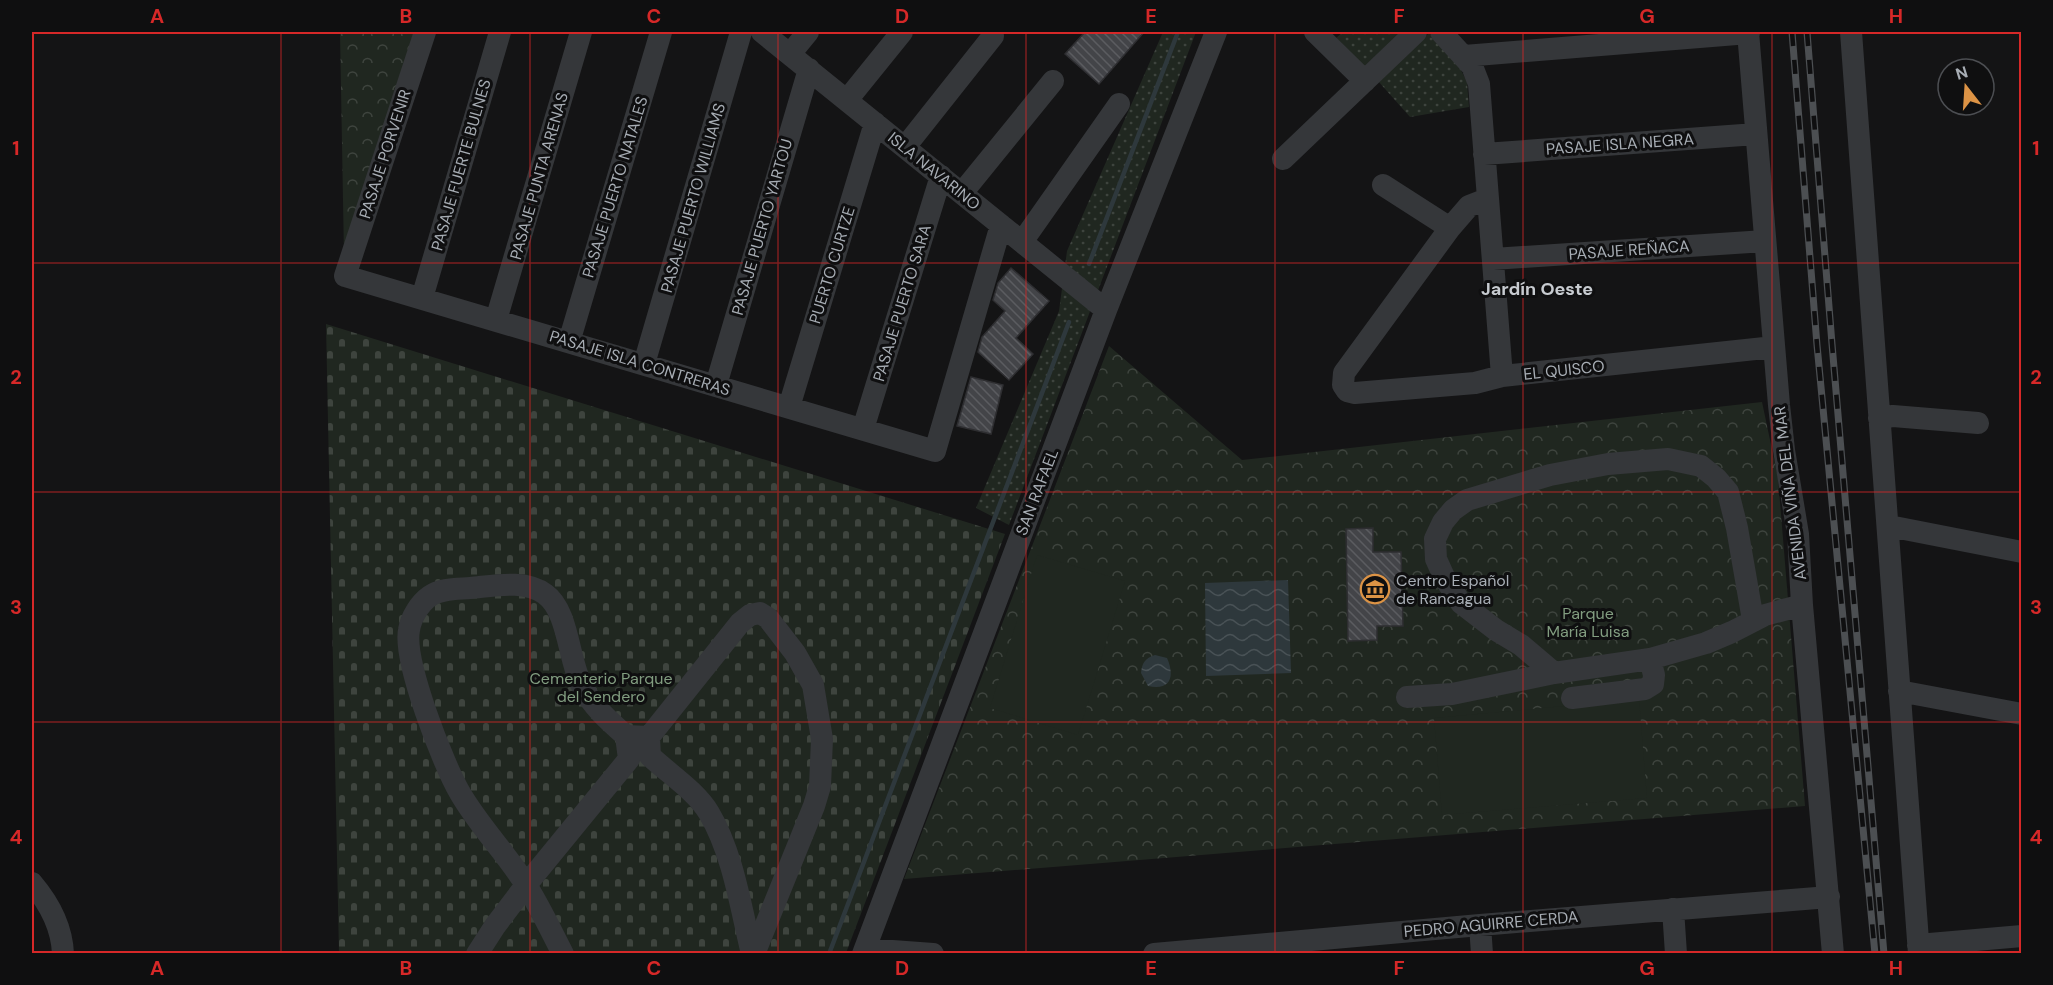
<svg xmlns="http://www.w3.org/2000/svg" width="2053" height="985" viewBox="0 0 2053 985" font-family="'DM Sans',sans-serif">
	<defs>
		<pattern id="grass-dots" width="8" height="8" patternUnits="userSpaceOnUse" patternTransform="scale(1.5)"><rect width="8" height="8" fill="#202720"/><path d="M2 2h.1M6 6h.1" fill="none" stroke="#3e443e" stroke-width="1.8" stroke-linecap="round"/></pattern>
		<pattern id="cemetery-stones" width="16" height="16" patternUnits="userSpaceOnUse" patternTransform="scale(1.5)"><rect width="16" height="16" fill="#202720"/><path d="M2 7V4a2 2 0 0 1 4 0v3zM10 15v-3a2 2 0 0 1 4 0v3z" fill="#3e443e"/></pattern>
		<pattern id="park-crowns" width="20" height="18" patternUnits="userSpaceOnUse" patternTransform="scale(1.5)"><rect width="20" height="18" fill="#202720"/><path d="M2 6a3 3 0 1 1 6 0M12 15a3 3 0 1 1 6 0" fill="none" stroke="#3e443e"/></pattern>
		<pattern id="water-waves" width="16" height="10" patternUnits="userSpaceOnUse" patternTransform="scale(1.5)"><rect width="16" height="10" fill="#2e383c"/><path d="M0 5q4-4 8 0t8 0" fill="none" stroke="#495256"/></pattern>
		<pattern id="building-back-hatch" width="6" height="6" patternUnits="userSpaceOnUse" patternTransform="scale(1.5)"><rect width="6" height="6" fill="#434448"/><path d="M-1 5l2 2M0 0l6 6M5-1l2 2" fill="none" stroke="#5b5c60"/></pattern>
	</defs>
	<rect width="100%" height="100%" fill="#141415"/>
	<path fill="url(#grass-dots)" d="M 1163,32 L 1196,32 L 1009,525 L 976,508 L 1059,311 L 1067,251 Z
		M 1343,32 L 1402,32 L 1364,67 L 1336,38 Z
		M 1429,33 L 1459,66 L 1467,82 L 1469,107 L 1410,117 L 1378,81 Z"/>
	<path fill="url(#cemetery-stones)" d="M 326,324 L 1005,534 L 846,953 L 339,953 Z"/>
	<path fill="url(#park-crowns)" d="M 340,32 L 406,32 L 416,34 L 344,255 Z
		M 1109,346 L 1242,460 L 1762,402 L 1778,478 L 1805,806 L 904,879 Z"/>
	<path fill="#202720" d="M 1037,555 L 1125,581 L 1078,735 L 990,708 Z
		M 1639,699 L 1647,798 L 1442,815 L 1434,718 Z"/>
	<path fill="url(#water-waves)" d="M 1288,580 L 1291,673 L 1206,676 L 1205,583 Z
		M 1155,655 L 1167,658 C 1175,676 1171,691 1148,686 L 1141,673 C 1142,663 1145,658 1155,655 Z"/>
	<g fill="none" stroke-linecap="round" stroke-linejoin="round">
		<path stroke="#2e383c" stroke-width="4.5" d="M 1089,264 L 1178,32
			M 829,954 L 1069,322"/>
	</g>
	<path fill="url(#building-back-hatch)" stroke="#2e2e31" stroke-width="1.5" d="M 1085,32 L 1144,32 L 1099,84 L 1065,54 Z
		M 1011,268 L 1049,301 L 1016,338 L 1033,354 L 1009,380 L 978,352 L 982,337 L 1005,311 L 993,300 L 998,283 Z
		M 971,377 L 1003,385 L 991,434 L 957,426 Z
		M 1373,528 L 1373,552 L 1401,552 L 1403,626 L 1377,626 L 1377,640 L 1348,641 L 1346,529 Z"/>
	<g fill="none" stroke-linecap="round" stroke-linejoin="round">
		<path stroke="#35373a" stroke-width="22" d="M 425,32 L 345,276 L 935,451 L 1001,225
			M 762,32 L 1106,310
			M 1315,32 L 1365,81
			M 1441,32 L 1472,66 L 1479,84 L 1502,376
			M 1748,32 L 1779,405 L 1784,450 L 1798,534 L 1802,605 L 1833,954
			M 1851,32 L 1919,954
			M 790,54 L 808,32
			M 1464,56 L 1749,33
			M 847,100 L 902,32
			M 905,147 L 993,36
			M 1484,154 L 1756,134
			M 1283,159 L 1416,32
			M 1383,185 L 1450,228
			M 962,193 L 1053,81
			M 1487,199 L 1469,206 L 1450,228 L 1344,373 L 1343,385 L 1347,391 L 1355,393 L 1475,383 L 1502,376 L 1774,347
			M 1022,242 L 1119,104
			M 1493,259 L 1765,241
			M 422,298 L 500,32
			M 496,320 L 581,32
			M 569,342 L 661,32
			M 644,364 L 741,32
			M 716,385 L 809,69
			M 789,407 L 875,123
			M 1879,418 L 1893,416 L 1978,423
			M 863,429 L 941,176
			M 1889,526 L 2022,552
			M 1554,673 L 1521,645 L 1496,630 L 1461,603 L 1445,579 L 1436,559 L 1435,539 L 1443,522 L 1453,510 L 1467,500 L 1550,475 L 1608,464 L 1668,459 L 1701,466 L 1716,478 L 1728,492 L 1737,528 L 1753,620
			M 1899,691 L 2022,714
			M 1407,697 L 1452,694 L 1554,673 L 1650,659 L 1706,643 L 1732,632 L 1765,615 L 1802,605
			M 1572,698 L 1645,689 L 1653,684 L 1654,675 L 1650,659
			M 649,737 L 740,623 L 750,615 L 760,613 L 768,618 L 795,653 L 813,685 L 822,739 L 820,786 L 814,806 L 754,954
			M 32,883 C 49,903 62,927 63,954
			M 1673,909 L 1676,954
			M 1480,925 L 1482,954
			M 1918,945 L 2022,936
			M 865,949 L 933,954
			M 477,954 L 495,926 L 526,885 L 629,759 L 626,736 L 649,737 L 650,756 C 669,774 696,791 709,813 C 733,853 741,909 752,954
			M 563,954 C 551,931 540,907 526,885 C 506,853 479,826 460,793 C 443,764 403,661 409,630 C 411,617 420,603 430,596 C 441,588 458,589 470,588 C 493,586 525,579 545,594 C 569,611 568,660 582,686 C 592,706 609,721 626,736
			M 863,954 L 1106,310 L 1216,32
			M 1154,954 L 1480,925 L 1829,897"/>
		<g stroke="#4c4f52" stroke-width="7">
			<path id="rail" d="M 1792,32 L 1817,345 L 1875,954
				M 1807,32 L 1832,344 L 1884,954"/>
		</g>
		<use href="#rail" stroke="#0f0f10" stroke-width="4.5" stroke-dasharray="14" stroke-linecap="butt"/>
	</g>
	<path fill="none" stroke="#d62828" stroke-width="1.5" stroke-opacity="0.55" d="M 281,32 L 281,954M 530,32 L 530,954M 778,32 L 778,954M 1026,32 L 1026,954M 1275,32 L 1275,954M 1523,32 L 1523,954M 1772,32 L 1772,954M 32,263 L 2022,263M 32,492 L 2022,492M 32,722 L 2022,722"/>
	<defs>
		<g id="museum-ring" transform="scale(1.5)"><circle r="9.5" fill="#0f0f10" stroke="#dc9345" stroke-width="1.5"/><path d="M0-6L6-3V-2H-6V-3ZM-5-1h2V3h-2ZM-1-1h2V3h-2ZM3-1h2V3H3ZM-6 4H6V6H-6Z" fill="#dc9345"/></g>
	</defs>
	<g fill-rule="evenodd">
		<use href="#museum-ring" x="1375" y="589"/>
	</g>
	<g text-anchor="middle" dominant-baseline="central" stroke-width="6" stroke-linejoin="round" paint-order="stroke">
		<g font-size="16" fill="#a7adb4" stroke="#0f0f10">
			<text transform="translate(1620 144) rotate(-4)">PASAJE ISLA NEGRA</text>
			<text transform="translate(385 154) rotate(-72)">PASAJE PORVENIR</text>
			<text transform="translate(461 165) rotate(-74)">PASAJE FUERTE BULNES</text>
			<text transform="translate(934 171) rotate(39)">ISLA NAVARINO</text>
			<text transform="translate(539 176) rotate(-74)">PASAJE PUNTA ARENAS</text>
			<text transform="translate(615 187) rotate(-73)">PASAJE PUERTO NATALES</text>
			<text transform="translate(693 198) rotate(-74)">PASAJE PUERTO WILLIAMS</text>
			<text transform="translate(762 227) rotate(-74)">PASAJE PUERTO YARTOU</text>
			<text transform="translate(1629 250) rotate(-4)">PASAJE REÑACA</text>
			<text transform="translate(832 265) rotate(-73)">PUERTO CURTZE</text>
			<text transform="translate(902 303) rotate(-73)">PASAJE PUERTO SARA</text>
			<text transform="translate(640 363) rotate(17)">PASAJE ISLA CONTRERAS</text>
			<text transform="translate(1564 370) rotate(-6)">EL QUISCO</text>
			<text transform="translate(1037 492) rotate(-69)">SAN RAFAEL</text>
			<text transform="translate(1790 493) rotate(-97)">AVENIDA VIÑA DEL MAR</text>
			<text transform="translate(1491 924) rotate(-5)">PEDRO AGUIRRE CERDA</text>
		</g>
		<g font-size="16" fill="#a7adb4" stroke="#0f0f10" text-anchor="start">
			<text x="1396" y="580">Centro Español<tspan x="1396" dy="18">de Rancagua</tspan></text>
		</g>
		<g font-size="16" fill="#829d80" stroke="#0f0f10">
			<text x="1588" y="613">Parque<tspan x="1588" dy="18">María Luisa</tspan></text>
			<text x="601" y="678">Cementerio Parque<tspan x="601" dy="18">del Sendero</tspan></text>
		</g>
		<g font-size="18" font-weight="bold" fill="#c7cbd0" stroke="#0f0f10">
			<text x="1537" y="289">Jardín Oeste</text>
		</g>
	</g>
	<rect width="2053" height="985" fill="none" stroke="#0f0f10" stroke-width="66"/>
	<g transform="translate(1966 87) rotate(343)"><circle r="28" fill="#0f0f10" stroke="#4c4e52" stroke-width="1.5"/>
	<path d="M0-4.5L10 22L0 15L-10 22Z" fill="#dc9345"/>
	<text y="-9" font-size="16" font-weight="bold" text-anchor="middle" fill="#a7adb4">N</text>
	</g>
	<rect x="33" y="33" width="1987" height="919" fill="none" stroke="#d62828" stroke-width="2"/>
	<g font-size="20" text-anchor="middle" font-weight="bold" fill="#d62828">
		<text x="157" y="23">A</text>
		<text x="406" y="23">B</text>
		<text x="654" y="23">C</text>
		<text x="902" y="23">D</text>
		<text x="1151" y="23">E</text>
		<text x="1399" y="23">F</text>
		<text x="1647" y="23">G</text>
		<text x="1896" y="23">H</text>
		<text x="16" y="155">1</text>
		<text x="2036" y="155">1</text>
		<text x="16" y="384">2</text>
		<text x="2036" y="384">2</text>
		<text x="16" y="614">3</text>
		<text x="2036" y="614">3</text>
		<text x="16" y="844">4</text>
		<text x="2036" y="844">4</text>
		<text x="157" y="975">A</text>
		<text x="406" y="975">B</text>
		<text x="654" y="975">C</text>
		<text x="902" y="975">D</text>
		<text x="1151" y="975">E</text>
		<text x="1399" y="975">F</text>
		<text x="1647" y="975">G</text>
		<text x="1896" y="975">H</text>
	</g>
</svg>
